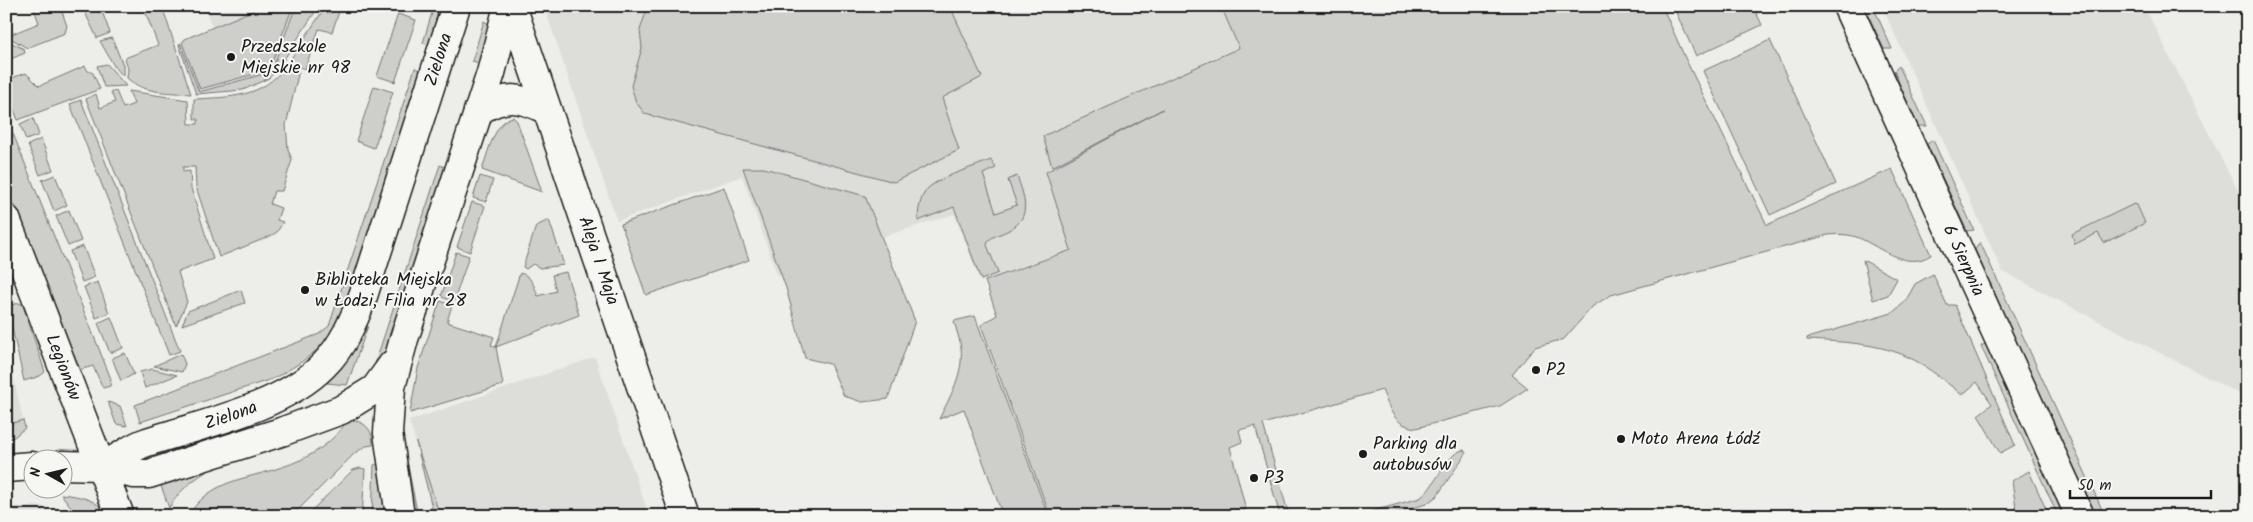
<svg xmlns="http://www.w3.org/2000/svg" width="2253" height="522" viewBox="0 0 2253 522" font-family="Kalam,sans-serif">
	<rect width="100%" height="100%" fill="#edede9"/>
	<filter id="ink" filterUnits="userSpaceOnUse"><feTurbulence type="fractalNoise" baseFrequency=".02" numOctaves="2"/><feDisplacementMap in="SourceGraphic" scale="10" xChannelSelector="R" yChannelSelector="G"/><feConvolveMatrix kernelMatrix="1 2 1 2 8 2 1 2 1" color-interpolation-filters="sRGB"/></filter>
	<g filter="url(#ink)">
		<path fill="#ddddda" d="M 204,6 L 296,6 L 271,72 L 199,92 L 180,43 L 185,38 L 212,27 Z
			M 544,6 L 1221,6 L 1239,47 L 1071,249 L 981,282 L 954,214 L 882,237 L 778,277 L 742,176 L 617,221 Z
			M 1882,6 L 2144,6 L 2247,209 L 2247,398 L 2002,271 Z
			M 6,344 L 23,420 L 6,424 Z
			M 595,357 L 649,516 L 440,516 L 409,421 Z
			M 43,506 L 45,516 L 6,516 L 6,507 Z"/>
		<path fill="#cececb" stroke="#757574" d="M 33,6 L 60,6 L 67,26 L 65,33 L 27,48 L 7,36 L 39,23 Z
			M 82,6 L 100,6 L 110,33 L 97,38 Z
			M 143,6 L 162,6 L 191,94 C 169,92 144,94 127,78 L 128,69 L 125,58 L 158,45 Z
			M 252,6 L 293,6 L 269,70 L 200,89 L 182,43 L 185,39 L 254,10 Z
			M 296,6 L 319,6 L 277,70 L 269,78 L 243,90 L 196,94 L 179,45 L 180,43 L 199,92 L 271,72 Z
			M 326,6 L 341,6 L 332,32 L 319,29 L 305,69 L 288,63 Z
			M 434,6 L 445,6 L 432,46 L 423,43 Z
			M 648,6 L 950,6 L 982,77 L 942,98 L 959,150 L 894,182 L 645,114 L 636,102 L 631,86 L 642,48 L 640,30 Z
			M 1221,6 L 1662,6 L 1686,60 L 1767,225 L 1892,169 L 1931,255 C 1906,271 1882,248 1859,238 C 1849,234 1839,234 1828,235 L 1611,295 L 1593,306 L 1564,339 L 1535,347 L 1512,375 L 1528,388 L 1500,406 L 1416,428 C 1393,425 1390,409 1382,390 L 1263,424 L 1289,516 L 1280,516 L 1255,426 L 1239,430 L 1242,442 L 1230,447 L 1246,510 L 1227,516 L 1050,516 L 981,325 L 997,315 L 985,281 L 1071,250 L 1046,172 L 1163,109 L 1052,167 L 1043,136 L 1239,48 Z
			M 1673,6 L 1753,6 L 1762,25 L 1696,56 Z
			M 1864,6 L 1873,6 L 1892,49 L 1884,49 Z
			M 398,14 L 416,20 L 395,82 L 377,76 Z
			M 484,21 L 489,24 L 491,32 L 480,63 L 472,61 Z
			M 112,38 L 123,65 L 123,76 L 114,66 L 100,41 Z
			M 6,40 L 24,49 L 25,53 L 6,61 Z
			M 1770,40 L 1836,184 L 1770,215 L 1703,71 Z
			M 107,64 L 126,86 L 104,87 L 97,66 Z
			M 85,66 L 88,71 L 93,73 L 100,89 L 18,120 L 6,90 L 6,80 L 26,73 L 39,86 Z
			M 286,66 L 299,71 L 286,125 L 288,149 L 292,160 L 282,191 L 274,191 L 270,204 L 281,208 L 277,220 L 283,222 L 277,232 L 271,236 L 219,257 L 196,187 L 195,167 L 183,167 L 183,172 L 190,171 L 191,188 L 213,259 L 178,272 L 187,302 L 176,326 L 86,99 L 96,94 L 100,108 L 115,102 L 111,92 L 116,91 L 123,108 L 134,104 L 129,91 L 188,100 L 189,124 L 198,124 L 198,119 L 194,119 L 194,99 C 232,97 261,98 286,66 Z
			M 1899,66 L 1927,126 L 1918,126 L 1894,71 Z
			M 415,68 L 422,71 L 351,291 C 347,301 344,311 340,320 C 327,347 298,366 272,379 L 140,422 L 135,405 L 319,334 L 329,326 Z
			M 374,86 L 393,92 L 374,148 L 356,141 Z
			M 81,100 L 180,351 L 169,355 L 70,104 Z
			M 6,116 L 111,379 L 110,386 L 103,388 L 93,366 L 76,371 L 52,302 L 6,187 Z
			M 513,117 L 517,121 L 542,192 L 482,170 C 487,155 495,120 513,117 Z
			M 33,118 L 39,135 L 26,140 L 20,124 Z
			M 41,139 L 53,170 L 40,175 L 28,145 Z
			M 1933,140 L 1974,230 L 1967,231 L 1927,144 Z
			M 991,160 L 996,168 L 983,174 L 996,213 L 1017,205 L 1008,180 L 1017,176 C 1024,196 1033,217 1009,230 C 1002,234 994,235 988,241 L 987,245 L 998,273 L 981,280 L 954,207 L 918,221 C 918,208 921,192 932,185 C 946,175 974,167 991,160 Z
			M 440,165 L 447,168 L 385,352 L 373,370 Z
			M 743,168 L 764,168 L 865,196 L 915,321 L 888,399 L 862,402 L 844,396 L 830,364 L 805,358 L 786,288 Z
			M 55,175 L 67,205 L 54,211 L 42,180 Z
			M 480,176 L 493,180 L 486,202 L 473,198 Z
			M 724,187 L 749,260 L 646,295 L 621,224 Z
			M 472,202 L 485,206 L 470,252 L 457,247 Z
			M 2134,204 L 2137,205 L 2145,223 L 2104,243 L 2098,233 L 2075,244 L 2072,234 Z
			M 69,210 L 81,241 L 68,246 L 56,216 Z
			M 549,220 L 564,265 L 540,268 L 533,264 L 526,269 L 523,267 L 536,226 Z
			M 1980,242 L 2105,516 L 2096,516 L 1975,250 Z
			M 83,246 L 95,277 L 82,282 L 70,251 Z
			M 456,252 L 469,256 L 454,301 L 441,297 Z
			M 1863,260 L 1897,279 L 1888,295 L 1873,300 Z
			M 566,272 L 579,315 L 496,347 L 503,385 L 410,413 L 418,368 L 440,301 L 452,305 L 447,322 L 494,337 L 491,345 L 496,347 L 520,273 C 532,276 534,286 538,296 L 556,291 L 552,275 Z
			M 1933,274 L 1947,305 L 1955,305 L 2015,445 L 2000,453 L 1978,415 L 1992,404 L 1977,382 L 1962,395 C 1949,384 1935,373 1921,364 C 1888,343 1845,342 1807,340 L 1807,338 L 1892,313 L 1905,302 L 1915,284 Z
			M 98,282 L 109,313 L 96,318 L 84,287 Z
			M 241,290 L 245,303 L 182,325 L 188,311 Z
			M 19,303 L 23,305 L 45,372 L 40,376 L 24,381 L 7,306 Z
			M 975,316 L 1048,516 L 1003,516 L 964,409 L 939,419 C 950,397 964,373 961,348 C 960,339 956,330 954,321 Z
			M 111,317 L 123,348 L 110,353 L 98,323 Z
			M 365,325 L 368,326 L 347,385 L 327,383 L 346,361 Z
			M 1987,343 L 2066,516 L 2058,516 L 1981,346 Z
			M 125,353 L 134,374 L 121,381 L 112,358 Z
			M 181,354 L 185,364 L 182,372 L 154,366 Z
			M 152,369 L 177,375 L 145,388 L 140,372 Z
			M 108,402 L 120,406 L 127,426 L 116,424 Z
			M 23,420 L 25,428 L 14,437 L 6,439 L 6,425 Z
			M 353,420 C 367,423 373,431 373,445 L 366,446 L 355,453 L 292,516 L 188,516 C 211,479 245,480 282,467 C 308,459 332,444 347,421 Z
			M 416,442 L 440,516 L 434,516 Z
			M 1464,450 L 1466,453 L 1437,496 L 1426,504 L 1385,516 L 1355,516 L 1420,498 C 1436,487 1447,451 1464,450 Z
			M 406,457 L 418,516 L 412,516 L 401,458 Z
			M 223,462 C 202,474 182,485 169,508 L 160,483 Z
			M 378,464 L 387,516 L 372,516 L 374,465 Z
			M 360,468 L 365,469 L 362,516 L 306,516 L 353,470 Z
			M 2029,471 L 2049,516 L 2017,516 L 2012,481 Z
			M 61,494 C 77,496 99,498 106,516 L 78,516 Z"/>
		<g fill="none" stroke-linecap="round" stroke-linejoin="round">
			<g stroke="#1c1c1c" stroke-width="31">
				<g id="tertiary">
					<path id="s1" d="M 512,6 L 685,516"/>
					<path id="s2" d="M 1847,6 L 2080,516"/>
					<path d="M 478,111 C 505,95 517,96 545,109"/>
					<path id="s3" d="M 6,219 L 120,516"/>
					<path d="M 62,465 L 100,466 L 133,474 L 149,474 L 281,432 L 341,410 L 375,389 L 393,364"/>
					<path id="s4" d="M 100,466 C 118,461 130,447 147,442 C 203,424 283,407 324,365 C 343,346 354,320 363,296 L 456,6"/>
					<path d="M 6,468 L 32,466"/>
					<path d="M 400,516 L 388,433 L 391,387 L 404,339 L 491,73 L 508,6"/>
				</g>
			</g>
			<use href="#tertiary" stroke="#f6f6f2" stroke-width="28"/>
		</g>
	</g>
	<g fill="#1c1c1c" stroke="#f6f6f2" stroke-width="2">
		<circle cx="231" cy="57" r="5"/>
		<circle cx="305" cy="290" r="5"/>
		<circle cx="1536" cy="370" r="5"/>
		<circle cx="1621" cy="439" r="5"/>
		<circle cx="1363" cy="454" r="5"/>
		<circle cx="1254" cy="478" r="5"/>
	</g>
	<g text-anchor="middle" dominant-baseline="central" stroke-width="4" stroke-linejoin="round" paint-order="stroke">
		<g font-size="18" fill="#1c1c1c" stroke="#f6f6f2" text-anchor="start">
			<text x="241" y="47">Przedszkole<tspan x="241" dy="21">Miejskie nr 98</tspan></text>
			<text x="315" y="280">Biblioteka Miejska<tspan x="315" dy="21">w Łodzi, Filia nr 28</tspan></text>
			<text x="1546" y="370">P2</text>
			<text x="1631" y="439">Moto Arena Łódź</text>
			<text x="1373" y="444">Parking dla<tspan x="1373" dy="21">autobusów</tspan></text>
			<text x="1264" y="478">P3</text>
		</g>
		<g font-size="18" fill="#1c1c1c" stroke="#f6f6f2">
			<text stroke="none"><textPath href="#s4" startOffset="576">Zielona</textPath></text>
			<text stroke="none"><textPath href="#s1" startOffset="269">Aleja 1 Maja</textPath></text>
			<text stroke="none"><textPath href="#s2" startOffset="280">6 Sierpnia</textPath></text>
			<text stroke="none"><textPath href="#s3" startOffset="159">Legionów</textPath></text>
			<text stroke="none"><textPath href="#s4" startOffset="141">Zielona</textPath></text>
		</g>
	</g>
	<rect width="2253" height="522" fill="none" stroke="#f6f6f2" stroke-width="25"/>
	<rect x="12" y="12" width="2228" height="497" fill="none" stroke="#1c1c1c" stroke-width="2" filter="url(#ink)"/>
	<g transform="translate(48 474) rotate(278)"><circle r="24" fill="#f6f6f2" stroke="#9f9f9c"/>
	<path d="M0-4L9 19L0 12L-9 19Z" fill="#1c1c1c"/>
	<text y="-8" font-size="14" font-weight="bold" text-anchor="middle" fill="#1c1c1c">N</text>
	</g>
	<path d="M2070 490v8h141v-8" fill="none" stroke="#1c1c1c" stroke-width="2.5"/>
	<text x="2078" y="490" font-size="15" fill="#1c1c1c" stroke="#f6f6f2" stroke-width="4" paint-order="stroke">50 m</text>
</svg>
